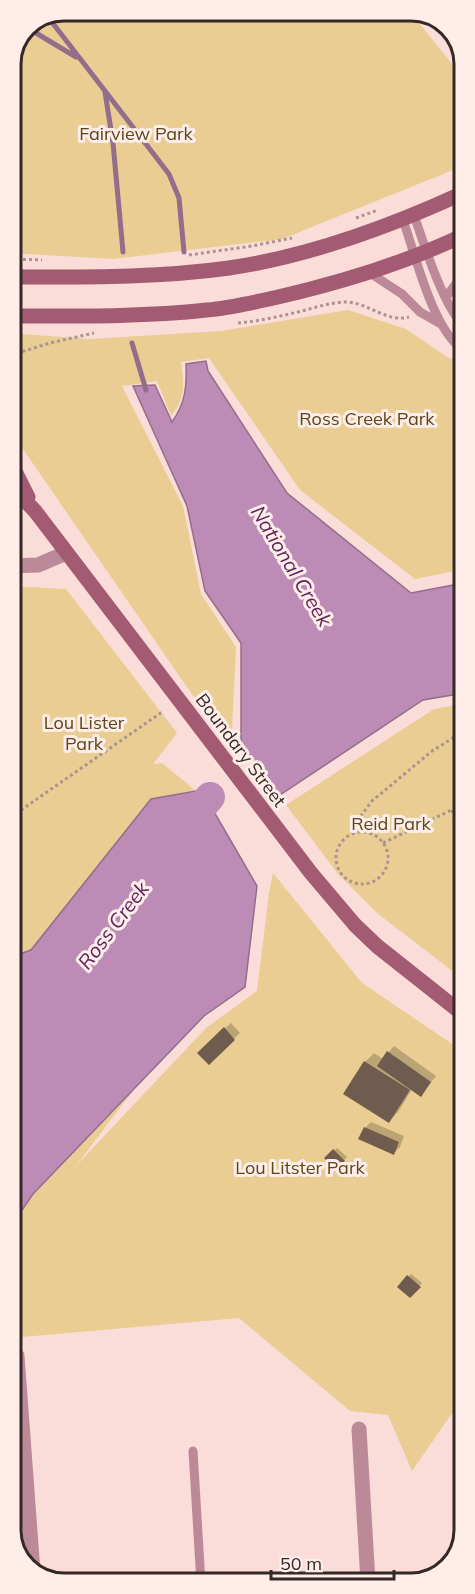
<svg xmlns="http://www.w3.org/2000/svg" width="475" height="1594" viewBox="0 0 475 1594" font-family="Mulish,sans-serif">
	<rect width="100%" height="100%" fill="#faddd8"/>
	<path fill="#e9cd92" d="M 64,11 L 409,11 L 461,75 L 463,74 L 463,166 L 282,239 L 113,259 L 11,253 L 11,61 L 27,26 Z
		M 348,310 L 406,329 L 447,357 L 464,363 L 464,569 L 415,579 L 300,490 L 209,358 L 181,362 C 184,383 186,398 171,416 L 157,381 L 122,386 L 183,506 L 201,594 L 236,647 L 231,751 L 14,436 L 11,430 L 11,339 L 21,334 L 90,339 L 221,331 Z
		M 11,586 L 66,589 L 177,733 L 153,764 L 162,763 L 196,791 L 150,799 L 31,950 L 11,957 Z
		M 464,704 L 464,980 L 377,913 L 338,874 L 286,805 L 434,709 Z
		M 273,873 L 362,983 L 464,1052 L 464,1396 L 412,1471 L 388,1415 L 350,1411 L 239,1318 L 11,1338 L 11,1226 L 33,1194 L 135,1088 L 75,1167 L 206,1028 L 257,991 L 269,893 Z"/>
	<path fill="#bc8bb6" stroke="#936e8b" stroke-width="1.5" d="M 206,361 L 208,371 L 287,493 L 411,593 L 464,583 L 464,693 L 423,700 L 277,797 L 241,744 L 241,643 L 205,591 L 187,506 L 133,386 L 155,385 L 172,422 C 185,404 187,387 186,364 Z
		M 196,791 L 213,810 L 257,886 L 245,987 L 204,1016 L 33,1194 L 11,1226 L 11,957 L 31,950 L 151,799 Z"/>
	<path fill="#0003" d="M 231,1023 L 240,1033 L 209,1063 L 199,1053 Z
		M 394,1046 L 436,1076 L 421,1095 L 412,1089 L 398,1112 L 389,1121 L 365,1062 L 374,1053 L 383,1059 Z
		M 371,1122 L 404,1136 L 400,1147 L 394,1153 L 365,1128 Z
		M 337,1148 L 347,1157 L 336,1168 L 326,1158 Z
		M 411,1274 L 422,1283 L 410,1296 L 399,1287 Z"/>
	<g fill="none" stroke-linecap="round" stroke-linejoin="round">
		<path stroke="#936e8b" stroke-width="5" d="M 48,17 L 169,174 L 179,198 L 184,252
			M 26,27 L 76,57
			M 105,92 L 113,143 L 123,252
			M 132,343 L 146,390"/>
		<path stroke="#bc8bb6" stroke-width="30" d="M 180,835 L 195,814 L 210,797"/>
	</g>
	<path fill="#6f5c4e" d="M 224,1027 L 235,1040 L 209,1065 L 197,1053 Z
		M 387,1051 L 431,1082 L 421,1097 L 377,1066 Z
		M 364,1061 L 410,1090 L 389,1123 L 343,1094 Z
		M 364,1127 L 399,1142 L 394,1155 L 358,1139 Z
		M 333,1149 L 345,1161 L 336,1170 L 324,1158 Z
		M 407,1275 L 421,1287 L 410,1298 L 397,1287 Z"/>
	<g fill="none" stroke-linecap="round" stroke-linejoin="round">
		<path stroke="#aa9491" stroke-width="3" stroke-dasharray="3 3" stroke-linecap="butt" d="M 456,178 L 463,174
			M 356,218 L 378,210
			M 189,255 L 252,246 L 292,238
			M 11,259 L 42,260
			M 238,323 C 260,321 281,316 302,311 C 317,307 332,302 347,302 C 369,303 387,323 409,317
			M 11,355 L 50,343 L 94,333
			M 452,810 L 460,836 L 464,841
			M 11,817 L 162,712
			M336 858a26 26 0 1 1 52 0a26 26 0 1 1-52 0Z
			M 354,833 L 360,817 L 372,801 L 432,751 L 464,731
			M 383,843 L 464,804"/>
		<path stroke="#bb8998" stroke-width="9" d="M 414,215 C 424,244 443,306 464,326
			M 403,220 C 416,256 432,329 464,351
			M 370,273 L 402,294 L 420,312 L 441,324
			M 446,297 L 464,273
			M 193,1451 L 201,1583"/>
		<path stroke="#bb8998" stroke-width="15" d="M 11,566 L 38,565 L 66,553
			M 17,1356 L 33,1572
			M 359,1429 L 368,1582"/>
		<path stroke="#a35b73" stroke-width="15" d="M 11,277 C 84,277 157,278 229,268 C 311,256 389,227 463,193
			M 11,316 C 76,316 141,317 207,310 C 231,308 255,302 278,297 C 343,282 403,264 464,235
			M 11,463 L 28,497
			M 11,486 L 35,511 L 311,873 L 355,925 L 377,946 L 464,1015"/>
	</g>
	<g text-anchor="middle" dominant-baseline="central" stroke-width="6" stroke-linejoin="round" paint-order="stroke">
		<g font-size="18" fill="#5a4618" stroke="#ffedea">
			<text x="136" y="133">Fairview Park</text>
			<text x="367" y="418">Ross Creek Park</text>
			<text x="84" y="722">Lou Lister<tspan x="84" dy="21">Park</tspan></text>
			<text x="391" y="823">Reid Park</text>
			<text x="300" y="1167">Lou Litster Park</text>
		</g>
		<g font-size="18" fill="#342927" stroke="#ffedea">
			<text transform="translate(241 750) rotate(53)">Boundary Street</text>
		</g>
		<g font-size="20" font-style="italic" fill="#5e2259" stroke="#ffedea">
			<text transform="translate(292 566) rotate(59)">National Creek</text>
			<text transform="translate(113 925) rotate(-53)">Ross Creek</text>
		</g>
	</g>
	<path d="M0 0H475V1594H0ZM64 21H411A43 43 0 0 1 454 64V1530A43 43 0 0 1 411 1573H64A43 43 0 0 1 21 1530V64A43 43 0 0 1 64 21Z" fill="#ffedea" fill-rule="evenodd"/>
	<path fill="none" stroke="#342927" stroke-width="3" d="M64 21H411A43 43 0 0 1 454 64V1530A43 43 0 0 1 411 1573H64A43 43 0 0 1 21 1530V64A43 43 0 0 1 64 21Z"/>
	<path d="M271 1570v9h123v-9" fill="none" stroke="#342927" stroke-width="3"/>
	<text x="280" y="1570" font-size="18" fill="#342927" stroke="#ffedea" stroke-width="4.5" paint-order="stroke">50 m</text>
</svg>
